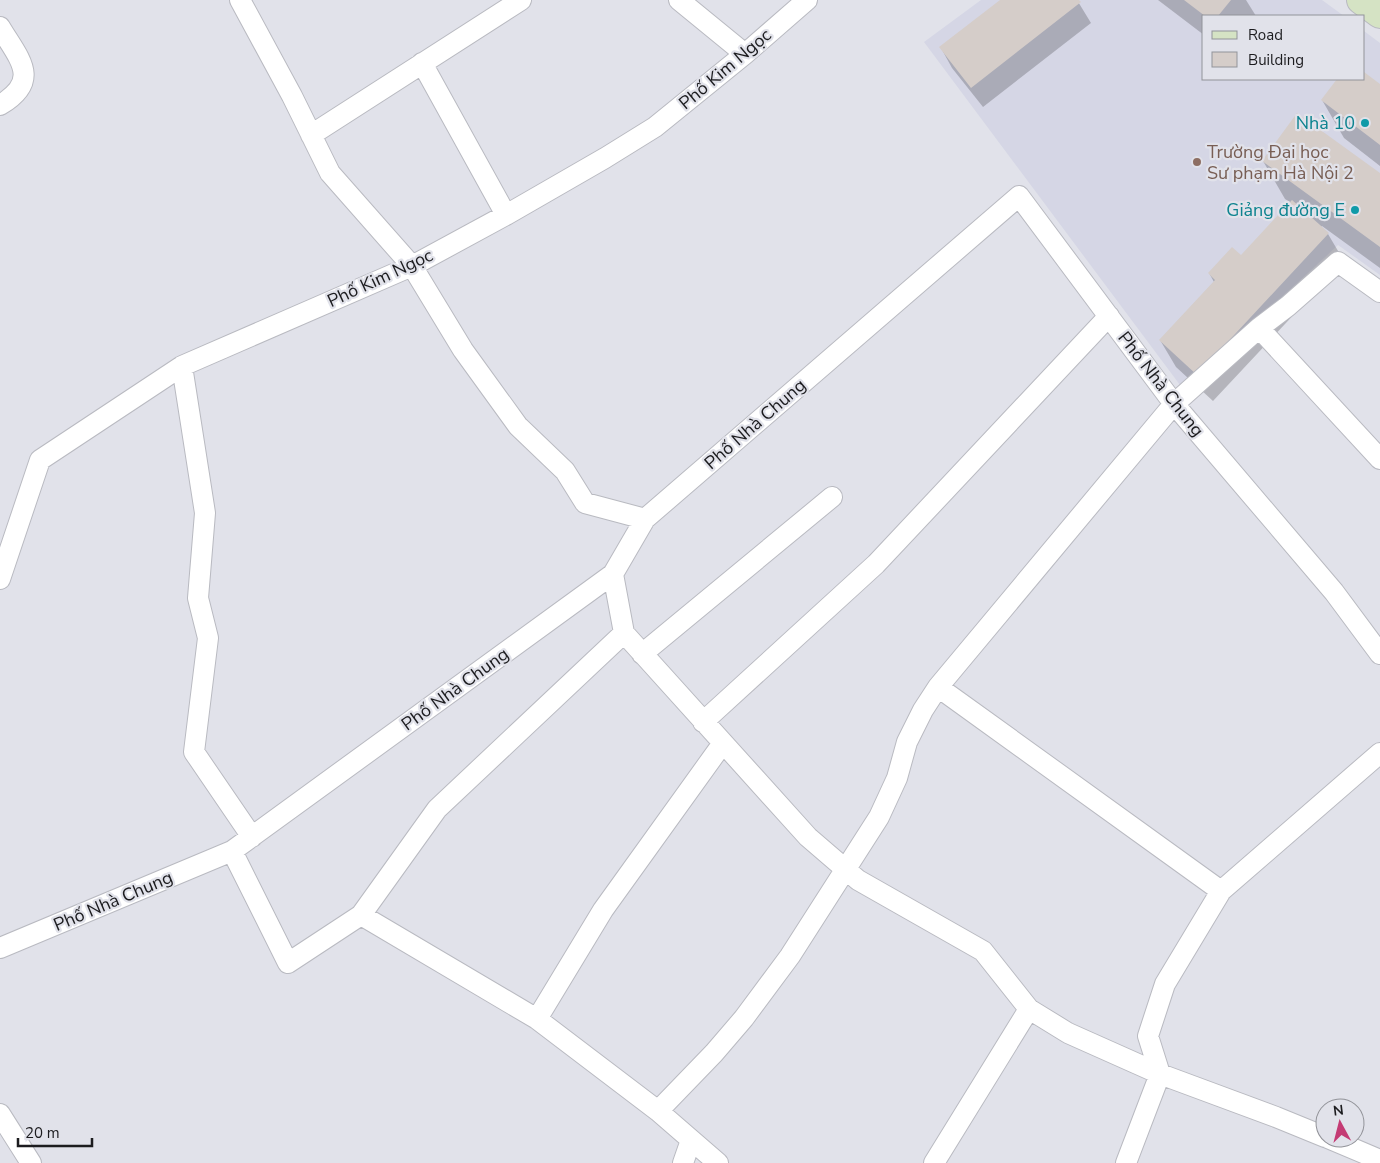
<svg xmlns="http://www.w3.org/2000/svg" width="1380" height="1163" viewBox="0 0 1380 1163" font-family="'Nunito Sans',sans-serif">
	<rect width="100%" height="100%" fill="#e1e2ea"/>
	<path fill="#d5d6e5" d="M 981,0 L 1322,0 L 1344,16 L 1204,16 L 1204,79 L 1364,79 L 1364,31 L 1380,43 L 1380,275 L 1338,245 L 1183,389 L 924,42 Z"/>
	<path fill="#0003" d="M 1002,0 L 1077,0 L 1091,23 L 983,107 L 952,68 L 941,48 Z
		M 1158,0 L 1246,0 L 1256,16 L 1204,16 L 1204,35 Z
		M 1364,73 L 1380,86 L 1380,166 L 1344,138 L 1322,100 L 1339,79 L 1364,79 Z
		M 1263,161 L 1380,175 L 1380,268 L 1322,226 L 1321,227 L 1328,234 L 1344,261 L 1213,401 L 1176,367 L 1160,340 L 1214,282 L 1209,273 L 1241,257 L 1291,203 L 1285,199 Z"/>
	<path fill="#d5cdc9" d="M 1000,0 L 1079,0 L 1081,2 L 971,88 L 939,47 Z
		M 1184,0 L 1231,0 L 1218,16 L 1205,16 Z
		M 1364,72 L 1380,84 L 1380,145 L 1321,100 L 1337,79 L 1364,79 Z
		M 1297,113 L 1380,173 L 1380,247 L 1262,161 Z
		M 1292,200 L 1329,233 L 1197,375 L 1159,340 L 1215,280 L 1208,273 L 1232,247 L 1241,255 Z"/>
	<g fill="none" stroke-linecap="round" stroke-linejoin="round">
		<g stroke="#b9bac1" stroke-width="22">
			<path id="street" d="M 240,0 L 292,96 L 330,173 L 412,266 L 463,350 L 518,426 L 565,471 L 585,503 L 645,519
				M 679,0 L 745,54
				M 0,27 C 19,59 42,80 0,105
				M 422,63 L 506,215
				M 311,135 L 521,0
				M 1259,328 L 1380,459
				M 182,366 L 205,513 L 198,598 L 208,638 L 194,752 L 252,837
				M 613,574 L 624,633 L 808,837 L 858,880 L 983,951 L 1029,1009 L 1068,1033 L 1160,1074 L 1276,1117 L 1325,1137
				M 0,579 L 40,460 L 182,366 L 412,266 L 506,215 L 605,158 L 655,127 L 745,54 L 807,0
				M 642,654 L 832,497
				M 938,687 L 1221,891
				M 703,722 L 876,564 L 1109,316
				M 232,851 L 288,963 L 361,915 L 537,1019 L 658,1111 L 718,1163
				M 361,915 L 437,809 L 624,633
				M 0,948 L 232,851 L 613,574 L 645,519 L 1019,196 L 1174,404 L 1334,592 L 1380,654
				M 537,1019 L 603,910 L 723,743
				M 658,1111 L 714,1053 L 744,1018 L 790,956 L 879,817 L 897,778 L 907,742 L 923,710 L 938,687 L 1174,404 L 1259,328 L 1288,306 L 1338,262 L 1380,292
				M 0,1114 L 31,1163
				M 1328,1138 L 1380,1160
				M 683,1163 L 691,1140
				M 934,1163 L 1029,1009
				M 1126,1163 L 1160,1074 L 1148,1036 L 1165,984 L 1221,891 L 1380,753"/>
		</g>
		<g stroke="#b9bac1" stroke-width="30">
			<path id="secondary" d="M 1361,0 L 1380,14"/>
		</g>
		<use href="#street" stroke="#fff" stroke-width="20"/>
		<use href="#secondary" stroke="#d5e3c4" stroke-width="28"/>
	</g>
	<g fill="#0f9aa8" stroke="#e1e2ea" stroke-width="2">
		<circle cx="1365" cy="123" r="5"/>
		<circle cx="1355" cy="210" r="5"/>
	</g>
	<circle fill="#8d6e63" stroke="#e1e2ea" stroke-width="2" cx="1197" cy="162" r="5"/>
	<g text-anchor="middle" dominant-baseline="central" stroke-width="4.5" stroke-linejoin="round" paint-order="stroke">
		<g font-size="18" fill="#1c1c1f" stroke="#e1e2ea">
			<text transform="translate(725 69) rotate(-40)">Phố Kim Ngọc</text>
			<text transform="translate(380 278) rotate(-25)">Phố Kim Ngọc</text>
			<text transform="translate(1161 384) rotate(52)">Phố Nhà Chung</text>
			<text transform="translate(755 424) rotate(-41)">Phố Nhà Chung</text>
			<text transform="translate(455 689) rotate(-36)">Phố Nhà Chung</text>
			<text transform="translate(113 901) rotate(-23)">Phố Nhà Chung</text>
		</g>
		<g font-size="18" fill="#0d838f" stroke="#e1e2ea" text-anchor="end">
			<text x="1355" y="123">Nhà 10</text>
			<text x="1345" y="210">Giảng đường E</text>
		</g>
		<g font-size="18" fill="#785e54" stroke="#e1e2ea" text-anchor="start">
			<text x="1207" y="152">Trường Đại học<tspan x="1207" dy="21">Sư phạm Hà Nội 2</tspan></text>
		</g>
	</g>
	<rect x="1202" y="15" width="162" height="65" fill="#e1e2ea" stroke="#929399"/>
	<rect x="1212" y="31" width="25" height="8" fill="#d5e3c4" stroke="#929399"/>
	<text x="1248" y="40" font-size="15" fill="#1c1c1f">Road</text>
	<rect x="1212" y="52" width="25" height="15" fill="#d5cdc9" stroke="#929399"/>
	<text x="1248" y="65" font-size="15" fill="#1c1c1f">Building</text>
	<g transform="translate(1340 1123) rotate(353)"><circle r="24" fill="#e1e2ea" stroke="#929399"/>
	<path d="M0-4L9 19L0 12L-9 19Z" fill="#c43b74"/>
	<text y="-8" font-size="14" font-weight="bold" text-anchor="middle" fill="#1c1c1f">N</text>
	</g>
	<path d="M18 1138v8h74v-8" fill="none" stroke="#1c1c1f" stroke-width="2.5"/>
	<text x="25" y="1138" font-size="15" fill="#1c1c1f" stroke="#e1e2ea" stroke-width="4" paint-order="stroke">20 m</text>
</svg>
